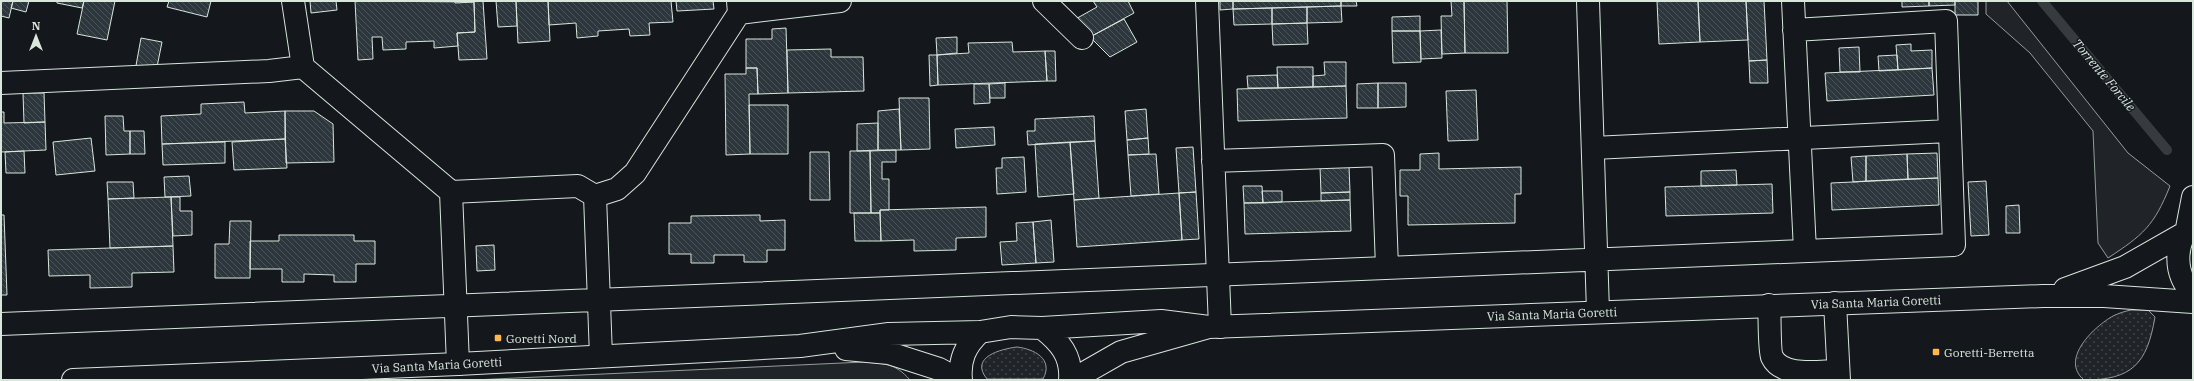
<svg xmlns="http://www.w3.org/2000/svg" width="2194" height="381" viewBox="0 0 2194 381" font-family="'IBM Plex Serif',serif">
	<defs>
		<pattern id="park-dots" width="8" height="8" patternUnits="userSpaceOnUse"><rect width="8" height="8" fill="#202428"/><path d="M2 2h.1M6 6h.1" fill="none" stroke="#404447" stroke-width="1.8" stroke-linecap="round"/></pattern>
		<pattern id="building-back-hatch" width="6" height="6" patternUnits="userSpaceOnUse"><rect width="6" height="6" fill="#2c363c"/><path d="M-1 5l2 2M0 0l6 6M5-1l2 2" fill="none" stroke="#4a5358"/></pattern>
	</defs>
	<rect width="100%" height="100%" fill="#14181c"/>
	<path fill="#202428" stroke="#939e99" d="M 1986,1 L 2007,1 L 2128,153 L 2170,186 C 2154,226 2143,235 2108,258 L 2098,243 L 2093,131 L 2030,53 L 1986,14 Z
		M 864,362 C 886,364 895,363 910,380 L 473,380 Z"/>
	<path fill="url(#park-dots)" stroke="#939e99" d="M 2131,310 L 2148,310 L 2155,317 C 2147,364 2132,380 2084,380 C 2059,359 2095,326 2113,316 C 2119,313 2126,311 2131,310 Z
		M 1017,347 C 1034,349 1054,359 1043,379 L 987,379 C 969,357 1001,349 1017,347 Z"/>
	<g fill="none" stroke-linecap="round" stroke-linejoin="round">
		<path stroke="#363b3e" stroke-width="10" d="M 2042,1 L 2167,150"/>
	</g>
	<path fill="url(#building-back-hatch)" stroke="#d8e6dc" d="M 1,1 L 13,1 L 9,18 L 1,16 Z
		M 13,1 L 29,1 L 26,12 L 11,8 Z
		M 57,1 L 84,1 L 82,8 L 57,3 Z
		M 84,1 L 115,1 L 107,40 L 77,34 Z
		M 169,1 L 211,1 L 207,17 L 167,7 Z
		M 310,1 L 336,1 L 337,10 L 311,13 Z
		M 355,1 L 474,2 L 475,32 L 457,33 L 458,46 L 434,48 L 434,41 L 406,42 L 406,49 L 383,50 L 382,37 L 372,37 L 373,59 L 358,60 Z
		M 455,1 L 483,1 L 487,59 L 459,60 L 457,33 L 475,32 L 474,2 L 455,3 Z
		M 496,1 L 516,1 L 517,26 L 498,27 Z
		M 516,1 L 548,1 L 550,41 L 518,43 Z
		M 548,1 L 671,1 L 673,22 L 649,23 L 650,35 L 630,36 L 629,29 L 598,31 L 598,36 L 577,38 L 576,23 L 549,25 Z
		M 676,1 L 713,1 L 714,9 L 677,11 Z
		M 1093,1 L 1128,1 L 1134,13 L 1090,37 L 1072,21 L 1097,7 Z
		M 1220,1 L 1233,1 L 1233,9 L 1220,10 Z
		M 1233,1 L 1341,1 L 1341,6 L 1233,9 Z
		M 1341,1 L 1356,1 L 1357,6 L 1341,6 Z
		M 1451,1 L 1464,1 L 1465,53 L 1442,54 L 1441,16 L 1452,16 Z
		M 1464,1 L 1507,1 L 1508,53 L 1465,53 Z
		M 1657,1 L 1698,1 L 1700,42 L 1659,44 Z
		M 1698,1 L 1746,1 L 1748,40 L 1700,42 Z
		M 1746,1 L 1764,1 L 1767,60 L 1749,61 Z
		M 1902,1 L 1929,1 L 1929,6 L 1902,7 Z
		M 1929,1 L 1955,1 L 1955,5 L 1929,6 Z
		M 1955,1 L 1978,1 L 1978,15 L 1955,15 Z
		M 1341,6 L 1342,22 L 1307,23 L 1307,7 Z
		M 1307,7 L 1307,23 L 1272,24 L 1272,8 Z
		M 1272,8 L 1272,24 L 1234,25 L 1233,9 Z
		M 1420,16 L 1420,31 L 1392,31 L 1392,17 Z
		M 1124,19 L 1137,42 L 1110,57 L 1090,37 Z
		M 1307,23 L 1308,44 L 1273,45 L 1272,24 Z
		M 786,28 L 788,93 L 758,94 L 757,68 L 746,68 L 746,39 L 772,39 L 772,29 Z
		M 1441,30 L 1442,58 L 1421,59 L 1420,31 Z
		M 1392,31 L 1420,31 L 1421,62 L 1393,63 Z
		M 957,37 L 957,53 L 937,55 L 936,38 Z
		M 141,38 L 162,42 L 156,72 L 135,71 Z
		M 1012,42 L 1013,52 L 1045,51 L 1047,81 L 938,85 L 937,55 L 969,53 L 968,43 Z
		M 1911,44 L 1911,51 L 1932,50 L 1932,68 L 1898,70 L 1896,45 Z
		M 1859,47 L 1860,72 L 1840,72 L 1839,48 Z
		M 831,49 L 831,57 L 863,57 L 864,91 L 788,93 L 787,50 Z
		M 1045,51 L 1055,51 L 1056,81 L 1047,81 Z
		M 929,55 L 937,55 L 938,85 L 930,86 Z
		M 1897,55 L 1898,70 L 1879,71 L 1878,56 Z
		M 1767,60 L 1768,83 L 1750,83 L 1749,61 Z
		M 1324,62 L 1346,62 L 1346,86 L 1313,87 L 1313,76 L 1325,75 Z
		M 1277,67 L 1313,67 L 1313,87 L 1278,88 Z
		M 746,68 L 757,68 L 758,94 L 749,94 L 750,154 L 726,155 L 725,74 L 746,74 Z
		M 1932,68 L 1934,95 L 1827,101 L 1825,73 Z
		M 1277,75 L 1278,88 L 1248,88 L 1247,76 Z
		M 1005,83 L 1005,98 L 990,98 L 989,84 Z
		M 1378,83 L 1406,83 L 1406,107 L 1378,108 Z
		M 1378,83 L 1378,108 L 1357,108 L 1357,84 Z
		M 974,84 L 989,84 L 990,103 L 974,104 Z
		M 1346,86 L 1347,118 L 1238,121 L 1237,89 Z
		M 1476,90 L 1478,140 L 1448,141 L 1446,91 Z
		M 23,93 L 44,93 L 45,122 L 24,123 Z
		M 899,98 L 929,98 L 930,149 L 901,150 Z
		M 244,102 L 245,113 L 285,111 L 285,139 L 162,144 L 161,116 L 201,114 L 201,104 Z
		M 749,105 L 788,105 L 788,154 L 750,154 Z
		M 899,109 L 901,150 L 878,150 L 878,111 Z
		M 1146,109 L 1148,138 L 1127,140 L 1125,111 Z
		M 285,111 L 314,111 L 333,124 L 334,162 L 286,163 Z
		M 1,112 L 4,112 L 4,123 L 45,122 L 46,150 L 1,152 Z
		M 105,116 L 123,116 L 124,131 L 130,131 L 130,154 L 106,155 Z
		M 1094,116 L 1095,141 L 1028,145 L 1027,131 L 1035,131 L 1035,119 Z
		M 878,123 L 878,150 L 857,151 L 857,124 Z
		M 994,127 L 995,145 L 956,148 L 955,129 Z
		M 130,131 L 144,131 L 145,154 L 130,154 Z
		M 91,138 L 95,171 L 56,175 L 53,142 Z
		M 1148,138 L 1149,154 L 1128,155 L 1127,140 Z
		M 285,139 L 287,168 L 234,170 L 232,142 Z
		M 1095,141 L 1099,198 L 1074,200 L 1070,142 Z
		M 225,142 L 225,163 L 163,165 L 162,144 Z
		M 1070,142 L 1074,194 L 1038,197 L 1035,144 Z
		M 1193,147 L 1196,192 L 1179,193 L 1176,148 Z
		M 896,150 L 896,162 L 882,162 L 882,179 L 889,179 L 889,210 L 880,210 L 880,213 L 871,213 L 870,151 Z
		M 24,151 L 25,173 L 6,173 L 5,152 Z
		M 850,151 L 870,151 L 871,213 L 850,213 Z
		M 810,152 L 829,152 L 830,200 L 810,200 Z
		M 1439,153 L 1439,169 L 1521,167 L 1521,194 L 1515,194 L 1515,223 L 1408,225 L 1408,196 L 1400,196 L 1400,170 L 1420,170 L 1420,154 Z
		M 1937,153 L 1938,178 L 1908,179 L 1907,154 Z
		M 1156,154 L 1159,194 L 1131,196 L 1128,155 Z
		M 1907,154 L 1908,179 L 1866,181 L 1866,156 Z
		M 1866,156 L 1866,181 L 1853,182 L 1851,157 Z
		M 1024,157 L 1026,192 L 997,194 L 996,168 L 1002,168 L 1002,158 Z
		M 1349,166 L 1350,192 L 1321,193 L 1320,167 Z
		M 1736,170 L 1737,185 L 1701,186 L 1701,171 Z
		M 189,176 L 191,196 L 165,197 L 164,177 Z
		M 1938,178 L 1939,205 L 1832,210 L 1831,183 Z
		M 1986,181 L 1989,235 L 1971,236 L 1968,182 Z
		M 107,182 L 133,182 L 134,198 L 108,199 Z
		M 1772,184 L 1773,213 L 1666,216 L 1665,187 Z
		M 1243,186 L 1262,186 L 1263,203 L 1244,203 Z
		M 1262,191 L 1282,191 L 1282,202 L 1263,203 Z
		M 1196,192 L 1199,239 L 1182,240 L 1179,193 Z
		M 1350,192 L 1350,200 L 1321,201 L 1321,193 Z
		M 1179,193 L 1182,240 L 1077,247 L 1074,200 Z
		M 171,197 L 180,197 L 180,211 L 192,211 L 192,235 L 173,236 Z
		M 171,197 L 173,246 L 110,248 L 108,199 Z
		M 1350,200 L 1351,231 L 1245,234 L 1244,203 Z
		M 2019,205 L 2020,233 L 2006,233 L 2006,206 Z
		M 986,207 L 986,237 L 956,238 L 956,250 L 914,251 L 914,240 L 881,241 L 880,210 Z
		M 854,213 L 880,213 L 881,241 L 855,241 Z
		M 1,215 L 4,215 L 7,295 L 1,295 Z
		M 760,215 L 760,221 L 785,220 L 785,250 L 767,250 L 767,262 L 744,262 L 744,255 L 714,255 L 714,263 L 691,263 L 691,254 L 669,254 L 669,223 L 691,223 L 691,216 Z
		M 1051,220 L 1054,262 L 1036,263 L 1033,222 Z
		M 230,221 L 251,221 L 250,278 L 215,278 L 215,244 L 229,244 Z
		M 1033,222 L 1036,263 L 1002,265 L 1000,242 L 1017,241 L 1016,223 Z
		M 279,235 L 354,235 L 354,241 L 375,241 L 375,264 L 356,264 L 356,282 L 334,282 L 334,275 L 304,274 L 304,282 L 282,282 L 282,269 L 250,269 L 250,241 L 279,241 Z
		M 494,245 L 495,270 L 477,271 L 476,246 Z
		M 173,246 L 174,272 L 132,273 L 132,287 L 90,288 L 90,275 L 49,276 L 48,250 Z"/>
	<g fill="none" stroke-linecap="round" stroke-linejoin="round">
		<g stroke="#d8e6dc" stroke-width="24">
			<path id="minor" d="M 293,1 L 303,67 L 451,192 L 578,186 L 595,196 L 617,189 L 635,173 L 739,13 L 738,1
				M 1044,1 L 1082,38
				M 1207,1 L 1220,327
				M 1588,1 L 1598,312
				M 1793,1 L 1805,251
				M 739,13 L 840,1
				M 1,83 L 269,71 L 303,67
				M 1593,148 L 1949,131
				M 1213,161 L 1383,155 L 1387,268
				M 451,192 L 458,364
				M 595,196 L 601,356
				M 1835,303 L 1839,380
				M 1769,305 C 1770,315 1769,350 1772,357 C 1782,378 1819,371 1838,371
				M 1,324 L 1954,245 L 1946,21 L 1794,30"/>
		</g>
		<g stroke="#d8e6dc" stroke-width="24">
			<path id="major" d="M 2193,221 C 2175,242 2172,272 2193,294
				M 2187,228 L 2193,197
				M 2065,289 L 2125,267 L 2183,234
				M 1042,328 C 1060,342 1072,356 1070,380
				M 846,349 L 889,353 L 939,369 L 959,380
				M 73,380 L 458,364 L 800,346 L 889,334 L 980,332 L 1011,327 L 1042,328 L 1161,321 L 1209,327
				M 961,380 C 959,360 965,346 980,332
				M 1072,380 L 1121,352 L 1209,327 L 2043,296 L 2104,296 L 2193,302"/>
		</g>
		<use href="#minor" stroke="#14181c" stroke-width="22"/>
		<use href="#major" stroke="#14181c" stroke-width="22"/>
	</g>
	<g fill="#ffb74d" stroke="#14181c" stroke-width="1.5">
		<rect x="494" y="334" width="8" height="8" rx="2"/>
		<rect x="1932" y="348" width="8" height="8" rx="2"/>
	</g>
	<g text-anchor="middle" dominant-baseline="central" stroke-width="3" stroke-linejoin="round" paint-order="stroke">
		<g font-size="12" fill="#d8e6dc" stroke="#14181c">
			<text transform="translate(1876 302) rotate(-2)">Via Santa Maria Goretti</text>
			<text transform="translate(1552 314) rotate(-2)">Via Santa Maria Goretti</text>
			<text transform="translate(437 365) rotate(-3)">Via Santa Maria Goretti</text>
		</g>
		<g font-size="12" fill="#d8e6dc" stroke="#14181c" text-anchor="start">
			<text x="506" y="338">Goretti Nord</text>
			<text x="1944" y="352">Goretti-Berretta</text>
		</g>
		<g font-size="13" font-style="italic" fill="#d8e6dc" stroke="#14181c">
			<text transform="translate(2104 75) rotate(50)">Torrente Forcile</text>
		</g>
	</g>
	<rect width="2194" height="381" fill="none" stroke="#d8e6dc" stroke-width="4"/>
	<g transform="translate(36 36)" stroke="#14181c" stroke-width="3" paint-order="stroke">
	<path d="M0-3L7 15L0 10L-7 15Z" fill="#d8e6dc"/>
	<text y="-6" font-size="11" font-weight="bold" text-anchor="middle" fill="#d8e6dc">N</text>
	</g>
</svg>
